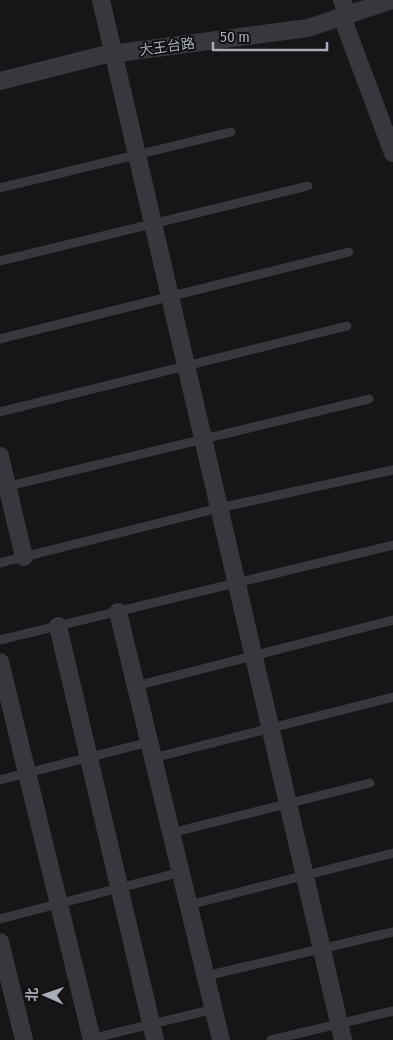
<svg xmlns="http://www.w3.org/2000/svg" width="393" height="1040" viewBox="0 0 393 1040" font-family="'Fira Sans Condensed','Noto Sans SC',sans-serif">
	<rect width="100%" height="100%" fill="#161618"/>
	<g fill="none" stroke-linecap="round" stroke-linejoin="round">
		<path stroke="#37383d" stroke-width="9" d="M 0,188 L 231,132
			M 0,261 L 308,186
			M 0,339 L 349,252
			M 0,412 L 347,326
			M 5,487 L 369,399
			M 0,563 L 219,508 L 393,470
			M 0,640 L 393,545
			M 136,686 L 393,620
			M 153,758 L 393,697
			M 0,780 L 149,742
			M 171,833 L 370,783
			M 189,905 L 393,853
			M 0,919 L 181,872
			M 206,976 L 393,932
			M 90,1039 L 214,1009
			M 271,1040 L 393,1011"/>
		<path stroke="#37383d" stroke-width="18" d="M 101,0 L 343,1040
			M 342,0 L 347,15
			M 342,17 L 393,153
			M 0,81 L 103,55 L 308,28 L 392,0
			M 0,456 L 24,557
			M 118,612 L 221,1040
			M 58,626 L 155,1040
			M 0,662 L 92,1040
			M 0,942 L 24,1040"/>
	</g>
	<g text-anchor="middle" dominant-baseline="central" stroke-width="4" stroke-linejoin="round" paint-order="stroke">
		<g font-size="14" fill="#a8adb8" stroke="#111113">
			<text transform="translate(167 47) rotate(-8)">大王台路</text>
		</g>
	</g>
	<g transform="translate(45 995) rotate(272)" stroke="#111113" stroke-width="4" paint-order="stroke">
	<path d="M0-4L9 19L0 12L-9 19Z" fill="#a8adb8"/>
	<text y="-8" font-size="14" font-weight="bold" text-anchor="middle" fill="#a8adb8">北</text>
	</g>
	<path d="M213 42v8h114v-8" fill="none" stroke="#a8adb8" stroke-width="2.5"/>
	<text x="220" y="42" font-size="15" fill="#a8adb8" stroke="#111113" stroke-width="4" paint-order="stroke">50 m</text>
</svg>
